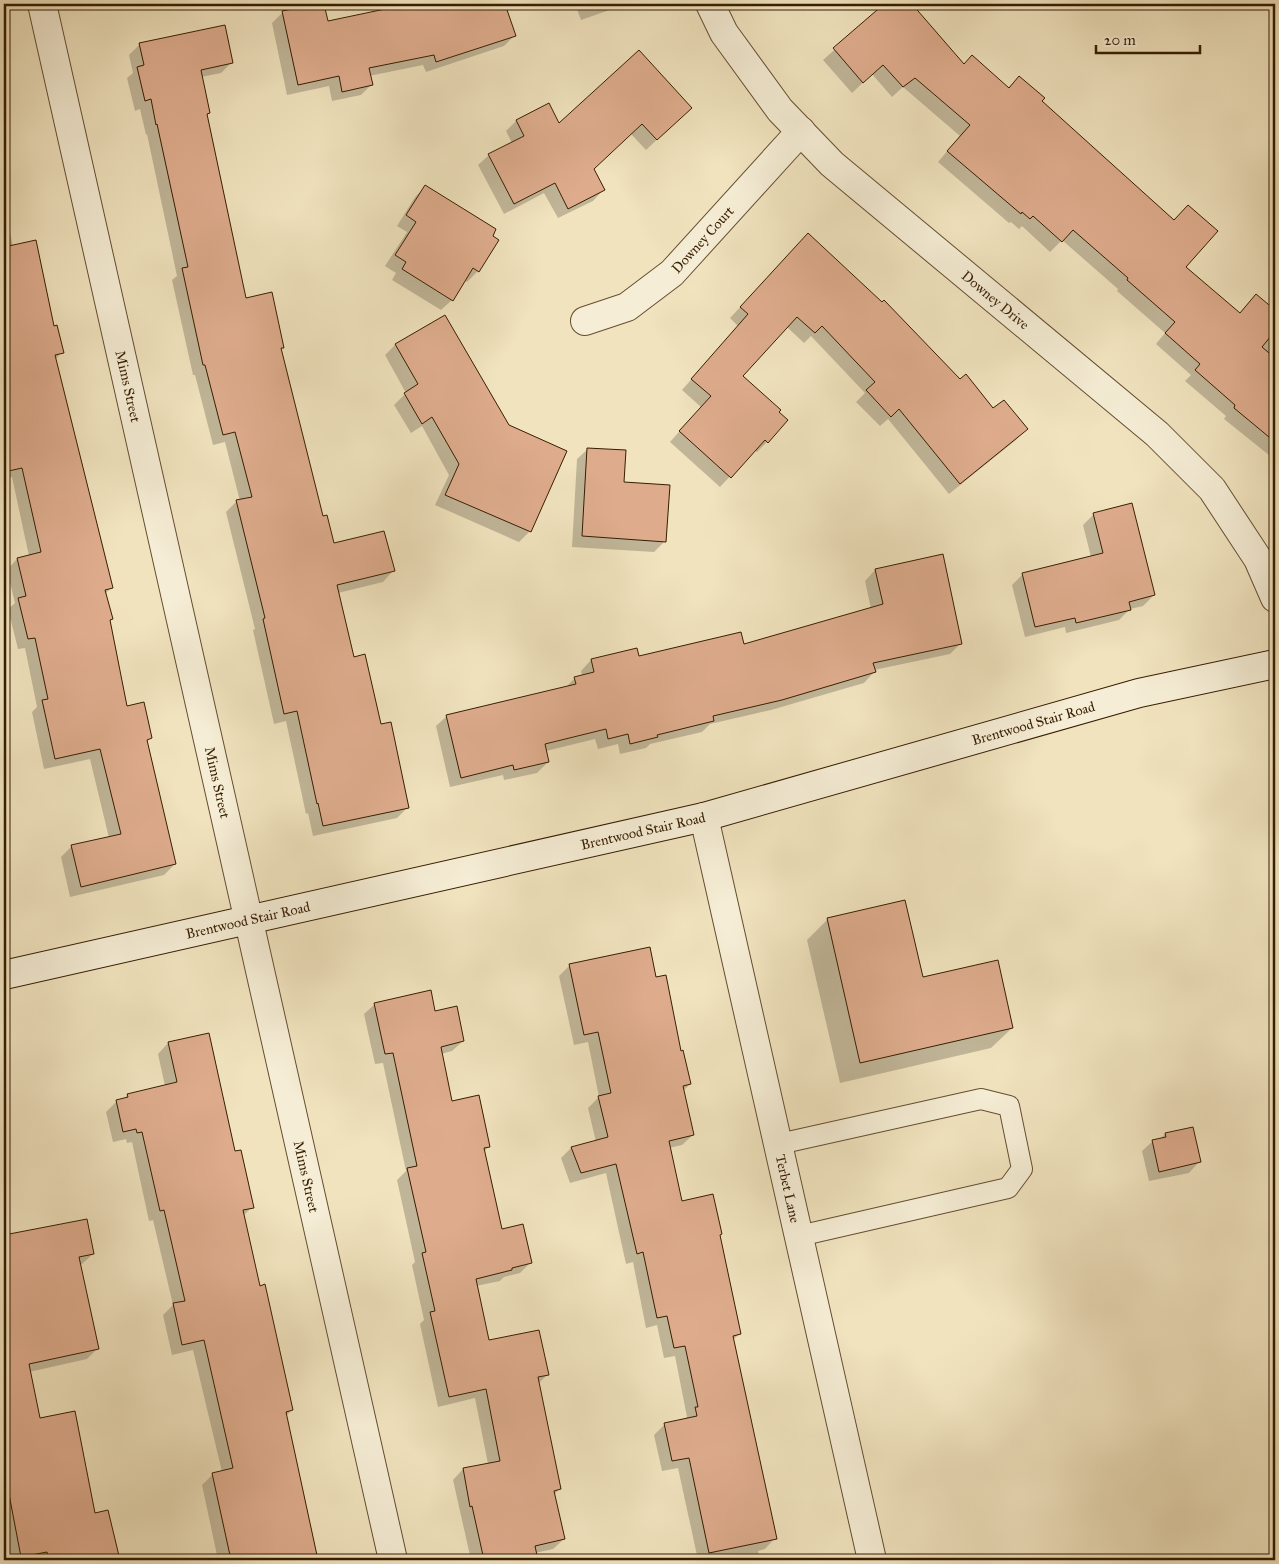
<svg xmlns="http://www.w3.org/2000/svg" width="1279" height="1564" viewBox="0 0 1279 1564" font-family="'IM FELL Great Primer',serif">
	<rect width="100%" height="100%" fill="#f0e3be"/>
	<filter id="stains"><feTurbulence type="fractalNoise" baseFrequency=".004" numOctaves="4"/><feColorMatrix values="0 0 0 0 .2 0 0 0 0 .09 0 0 0 0 .02 0 0 0 .5 -.17"/></filter>
	<radialGradient id="worn" r=".72"><stop offset=".6" stop-color="#630" stop-opacity="0"/><stop offset="1" stop-color="#630" stop-opacity=".3"/></radialGradient>
	<path fill="#0003" d="M 323,4 L 327,23 L 405,4 L 521,4 L 506,9 L 515,35 L 504,46 L 426,72 L 423,65 L 369,76 L 371,85 L 361,95 L 332,101 L 329,86 L 287,95 L 272,23 L 283,12 Z
		M 575,4 L 621,4 L 618,7 L 581,20 Z
		M 886,4 L 910,4 L 963,66 L 1008,88 L 1019,77 L 1185,267 L 1239,314 L 1256,295 L 1275,312 L 1275,329 L 1269,336 L 1275,341 L 1275,460 L 1224,419 L 1226,416 L 1185,381 L 1191,375 L 1156,344 L 1165,333 L 1117,291 L 1118,289 L 1062,240 L 1050,252 L 1022,226 L 1019,229 L 1011,222 L 1009,223 L 938,162 L 960,136 L 903,87 L 892,97 L 872,74 L 852,93 L 823,60 Z
		M 224,26 L 231,63 L 221,73 L 201,77 L 209,113 L 206,116 L 245,299 L 283,347 L 280,350 L 322,517 L 333,545 L 393,571 L 383,582 L 338,593 L 353,658 L 380,725 L 408,807 L 397,818 L 313,836 L 308,813 L 306,814 L 286,721 L 274,724 L 253,630 L 255,629 L 226,512 L 236,502 L 240,501 L 225,442 L 213,445 L 195,375 L 193,375 L 172,280 L 177,276 L 147,134 L 146,135 L 140,109 L 135,111 L 127,78 L 133,73 L 129,55 L 139,45 Z
		M 680,118 L 646,150 L 631,134 L 593,169 L 603,190 L 593,201 L 558,218 L 544,193 L 504,214 L 478,165 L 489,155 L 512,143 L 506,131 L 516,121 L 558,125 Z
		M 426,186 L 498,240 L 478,271 L 467,282 L 464,280 L 452,300 L 441,310 L 392,280 L 396,273 L 385,266 L 407,232 L 397,226 L 415,197 Z
		M 4,205 L 13,247 L 53,328 L 62,352 L 55,360 L 111,588 L 105,594 L 111,619 L 109,622 L 126,707 L 150,738 L 146,742 L 175,864 L 164,875 L 70,897 L 61,857 L 72,846 L 109,838 L 90,759 L 44,769 L 32,712 L 37,707 L 25,648 L 18,649 L 8,609 L 15,603 L 7,570 L 17,559 L 29,556 L 12,477 L 4,479 Z
		M 797,246 L 993,410 L 1026,429 L 1016,440 L 949,494 L 888,419 L 880,426 L 856,402 L 865,393 L 811,336 L 804,343 L 787,327 L 741,376 L 767,442 L 757,452 L 754,450 L 720,487 L 670,442 L 701,407 L 682,390 L 738,326 L 730,318 Z
		M 445,316 L 530,531 L 519,542 L 435,505 L 449,475 L 422,426 L 411,433 L 394,405 L 406,393 L 385,355 L 395,345 Z
		M 588,449 L 622,483 L 665,541 L 654,552 L 572,547 L 577,459 Z
		M 1094,514 L 1154,595 L 1143,606 L 1130,609 L 1119,620 L 1066,633 L 1065,627 L 1025,637 L 1012,585 L 1023,574 L 1091,557 L 1083,525 Z
		M 942,556 L 961,643 L 950,654 L 874,670 L 874,672 L 864,683 L 771,710 L 710,724 L 702,732 L 650,744 L 646,748 L 620,754 L 618,744 L 598,749 L 595,739 L 546,751 L 548,762 L 537,773 L 504,780 L 503,775 L 450,787 L 436,726 L 447,716 L 565,688 L 575,678 L 582,676 L 581,671 L 591,660 L 636,649 L 638,658 L 743,646 L 871,609 L 865,581 L 875,570 Z
		M 828,919 L 922,978 L 1012,1028 L 991,1048 L 840,1083 L 807,940 Z
		M 570,965 L 655,979 L 680,1052 L 690,1084 L 683,1091 L 693,1135 L 682,1145 L 669,1148 L 682,1203 L 719,1236 L 740,1333 L 733,1340 L 775,1538 L 765,1549 L 758,1551 L 760,1560 L 698,1560 L 678,1468 L 662,1471 L 654,1435 L 665,1424 L 685,1419 L 687,1417 L 675,1356 L 664,1358 L 657,1325 L 646,1328 L 633,1262 L 626,1264 L 606,1173 L 570,1183 L 561,1158 L 571,1148 L 596,1142 L 588,1108 L 599,1097 L 588,1042 L 574,1045 L 559,976 Z
		M 375,1004 L 434,1012 L 463,1041 L 452,1051 L 441,1054 L 451,1103 L 489,1146 L 484,1152 L 501,1231 L 531,1262 L 520,1273 L 504,1277 L 500,1281 L 476,1286 L 488,1342 L 548,1374 L 538,1384 L 559,1489 L 554,1495 L 564,1539 L 553,1549 L 535,1553 L 537,1560 L 471,1560 L 453,1480 L 463,1469 L 488,1464 L 475,1398 L 438,1407 L 420,1324 L 424,1320 L 412,1265 L 415,1262 L 397,1180 L 406,1171 L 383,1063 L 375,1064 L 364,1014 Z
		M 208,1034 L 234,1152 L 252,1207 L 243,1216 L 259,1287 L 292,1410 L 286,1416 L 318,1560 L 218,1560 L 202,1485 L 213,1474 L 222,1472 L 193,1350 L 172,1355 L 163,1315 L 173,1305 L 153,1220 L 149,1221 L 132,1142 L 127,1143 L 126,1139 L 113,1142 L 106,1112 L 117,1101 L 123,1099 L 128,1095 L 165,1086 L 158,1054 L 168,1043 Z
		M 1192,1129 L 1199,1162 L 1189,1173 L 1149,1181 L 1142,1151 L 1153,1141 L 1160,1139 L 1165,1134 Z
		M 4,1197 L 11,1235 L 93,1254 L 82,1264 L 80,1265 L 98,1348 L 87,1359 L 29,1372 L 39,1420 L 94,1515 L 108,1512 L 119,1560 L 9,1560 L 4,1532 Z"/>
	<path fill="#deac8d" stroke="#371d00" d="M 318,4 L 324,4 L 328,21 L 409,4 L 505,4 L 516,36 L 436,62 L 434,55 L 369,68 L 373,85 L 342,92 L 339,76 L 298,85 L 282,11 Z
		M 884,4 L 912,4 L 964,64 L 972,55 L 1009,88 L 1019,76 L 1045,98 L 1042,101 L 1174,220 L 1188,205 L 1218,231 L 1186,267 L 1240,313 L 1256,294 L 1275,310 L 1275,331 L 1262,347 L 1275,358 L 1275,442 L 1234,408 L 1235,405 L 1195,370 L 1200,364 L 1165,333 L 1175,322 L 1127,280 L 1128,278 L 1073,230 L 1062,242 L 1033,216 L 1030,219 L 1022,212 L 1021,214 L 947,151 L 970,125 L 915,78 L 903,87 L 883,65 L 863,83 L 833,48 Z
		M 225,25 L 233,63 L 201,70 L 210,113 L 207,114 L 246,298 L 272,292 L 284,348 L 281,348 L 323,516 L 327,515 L 334,543 L 384,531 L 395,571 L 337,585 L 354,657 L 365,654 L 381,724 L 391,722 L 409,808 L 323,826 L 318,803 L 317,804 L 297,711 L 284,714 L 263,619 L 265,618 L 236,500 L 252,497 L 235,432 L 223,435 L 205,365 L 203,365 L 182,268 L 188,267 L 157,124 L 156,125 L 151,99 L 145,101 L 137,67 L 144,65 L 139,43 Z
		M 639,50 L 692,108 L 657,140 L 642,124 L 594,169 L 605,190 L 568,209 L 555,183 L 514,204 L 488,154 L 524,136 L 516,120 L 549,103 L 559,123 Z
		M 425,185 L 496,229 L 493,236 L 499,240 L 479,272 L 473,268 L 453,301 L 402,269 L 406,262 L 395,255 L 416,222 L 406,215 Z
		M 808,233 L 882,302 L 884,300 L 960,379 L 966,374 L 993,408 L 1004,400 L 1028,429 L 960,484 L 899,409 L 891,417 L 866,390 L 875,382 L 822,326 L 815,333 L 797,317 L 743,376 L 781,410 L 779,412 L 788,420 L 768,443 L 765,440 L 731,478 L 679,431 L 711,396 L 691,379 L 748,314 L 740,307 Z
		M 36,240 L 54,326 L 57,325 L 64,353 L 55,355 L 113,588 L 105,590 L 113,619 L 110,620 L 127,706 L 144,702 L 152,738 L 147,740 L 176,864 L 81,887 L 71,845 L 121,834 L 100,749 L 55,759 L 42,700 L 48,699 L 35,638 L 28,639 L 18,598 L 26,596 L 17,558 L 41,552 L 22,468 L 4,472 L 4,247 Z
		M 445,315 L 509,425 L 567,451 L 531,532 L 445,495 L 459,464 L 432,417 L 422,424 L 404,393 L 418,384 L 395,344 Z
		M 587,448 L 626,450 L 624,482 L 670,485 L 666,542 L 582,536 Z
		M 1132,503 L 1155,595 L 1129,602 L 1131,610 L 1076,623 L 1075,618 L 1035,627 L 1022,573 L 1103,553 L 1093,513 Z
		M 943,554 L 962,644 L 873,663 L 876,672 L 782,700 L 713,716 L 714,721 L 657,735 L 658,737 L 630,744 L 628,734 L 608,739 L 606,729 L 545,744 L 549,762 L 514,770 L 513,765 L 461,778 L 446,715 L 576,684 L 574,677 L 594,672 L 591,659 L 637,648 L 639,656 L 741,632 L 744,644 L 883,604 L 875,569 Z
		M 905,900 L 923,977 L 998,960 L 1013,1028 L 860,1063 L 827,918 Z
		M 650,947 L 656,977 L 666,975 L 681,1051 L 683,1050 L 691,1084 L 683,1086 L 694,1135 L 669,1141 L 682,1201 L 713,1194 L 722,1234 L 720,1235 L 741,1334 L 733,1336 L 777,1539 L 709,1553 L 689,1458 L 672,1461 L 664,1423 L 697,1416 L 695,1407 L 698,1407 L 685,1346 L 674,1348 L 667,1316 L 657,1318 L 643,1252 L 637,1254 L 616,1164 L 581,1173 L 571,1147 L 608,1137 L 598,1096 L 611,1093 L 598,1032 L 584,1035 L 569,964 Z
		M 431,990 L 435,1011 L 457,1006 L 464,1041 L 441,1047 L 452,1101 L 479,1095 L 490,1147 L 484,1148 L 502,1229 L 523,1224 L 532,1263 L 512,1268 L 512,1270 L 476,1279 L 489,1340 L 539,1330 L 549,1375 L 538,1377 L 561,1489 L 554,1491 L 565,1539 L 535,1546 L 538,1560 L 484,1560 L 472,1506 L 470,1507 L 463,1468 L 500,1461 L 486,1389 L 449,1397 L 430,1312 L 435,1311 L 422,1253 L 426,1252 L 407,1168 L 417,1166 L 393,1053 L 385,1054 L 374,1003 Z
		M 209,1033 L 235,1151 L 241,1150 L 254,1208 L 243,1210 L 260,1286 L 265,1284 L 293,1410 L 286,1412 L 318,1560 L 231,1560 L 212,1473 L 233,1468 L 204,1340 L 182,1345 L 173,1303 L 185,1301 L 164,1210 L 160,1211 L 142,1132 L 137,1133 L 136,1129 L 123,1132 L 116,1100 L 128,1097 L 127,1094 L 177,1082 L 168,1042 Z
		M 1193,1127 L 1201,1162 L 1159,1172 L 1152,1140 L 1166,1137 L 1165,1133 Z
		M 87,1219 L 94,1254 L 79,1257 L 99,1349 L 29,1364 L 40,1418 L 75,1411 L 95,1513 L 108,1510 L 120,1560 L 49,1560 L 47,1552 L 21,1557 L 4,1468 L 4,1235 Z"/>
	<g fill="none" stroke-linecap="round" stroke-linejoin="round">
		<g stroke="#654e30" stroke-width="22">
			<path id="service" d="M 779,1144 L 981,1099 L 1009,1106 L 1022,1169 L 1008,1188 L 799,1236"/>
		</g>
		<g stroke="#654e30" stroke-width="30">
			<g id="minor">
				<path id="s1" d="M 42,4 L 393,1560"/>
				<path id="s2" d="M 710,4 L 724,33 L 780,110 L 832,164 L 1157,434 L 1212,489 L 1258,559 L 1275,598"/>
				<path id="s3" d="M 585,321 L 627,307 L 672,273 L 801,131"/>
				<path id="s4" d="M 704,817 L 872,1560"/>
			</g>
		</g>
		<g stroke="#371d00" stroke-width="30">
			<g id="secondary">
				<path id="s5" d="M 4,975 L 704,817 L 1139,693 L 1275,664"/>
			</g>
		</g>
		<use href="#service" stroke="#f5edd5" stroke-width="20"/>
		<use href="#minor" stroke="#f5edd5" stroke-width="28"/>
		<use href="#secondary" stroke="#f5edd5" stroke-width="28"/>
	</g>
	<g text-anchor="middle" dominant-baseline="central" stroke-width="4" stroke-linejoin="round" paint-order="stroke">
		<g font-size="14" fill="#371d00" stroke="#f5edd5">
			<text stroke="none"><textPath href="#s3" startOffset="146">Downey Court</textPath></text>
			<text stroke="none"><textPath href="#s2" startOffset="415">Downey Drive</textPath></text>
			<text stroke="none"><textPath href="#s1" startOffset="392">Mims Street</textPath></text>
			<text stroke="none"><textPath href="#s5" startOffset="1060">Brentwood Stair Road</textPath></text>
			<text stroke="none"><textPath href="#s1" startOffset="798">Mims Street</textPath></text>
			<text stroke="none"><textPath href="#s5" startOffset="655">Brentwood Stair Road</textPath></text>
			<text stroke="none"><textPath href="#s5" startOffset="250">Brentwood Stair Road</textPath></text>
			<text stroke="none"><textPath href="#s1" startOffset="1202">Mims Street</textPath></text>
			<text stroke="none"><textPath href="#s4" startOffset="381">Terbet Lane</textPath></text>
		</g>
	</g>
	<rect width="1279" height="1564" fill="none" stroke="#f0e3be" stroke-width="20"/>
	<rect x="5" y="5" width="1269" height="1554" fill="none" stroke="#371d00" stroke-width="2.5"/>
	<rect x="10" y="10" width="1259" height="1544" fill="none" stroke="#371d00"/>
	<path d="M1096 45v8h104v-8" fill="none" stroke="#371d00" stroke-width="2.5"/>
	<text x="1104" y="45" font-size="15" fill="#371d00" stroke="#f5edd5" stroke-width="4" paint-order="stroke">20 m</text>
	<rect width="100%" height="100%" filter="url(#stains)"/>
	<rect width="100%" height="100%" fill="url(#worn)"/>
</svg>
